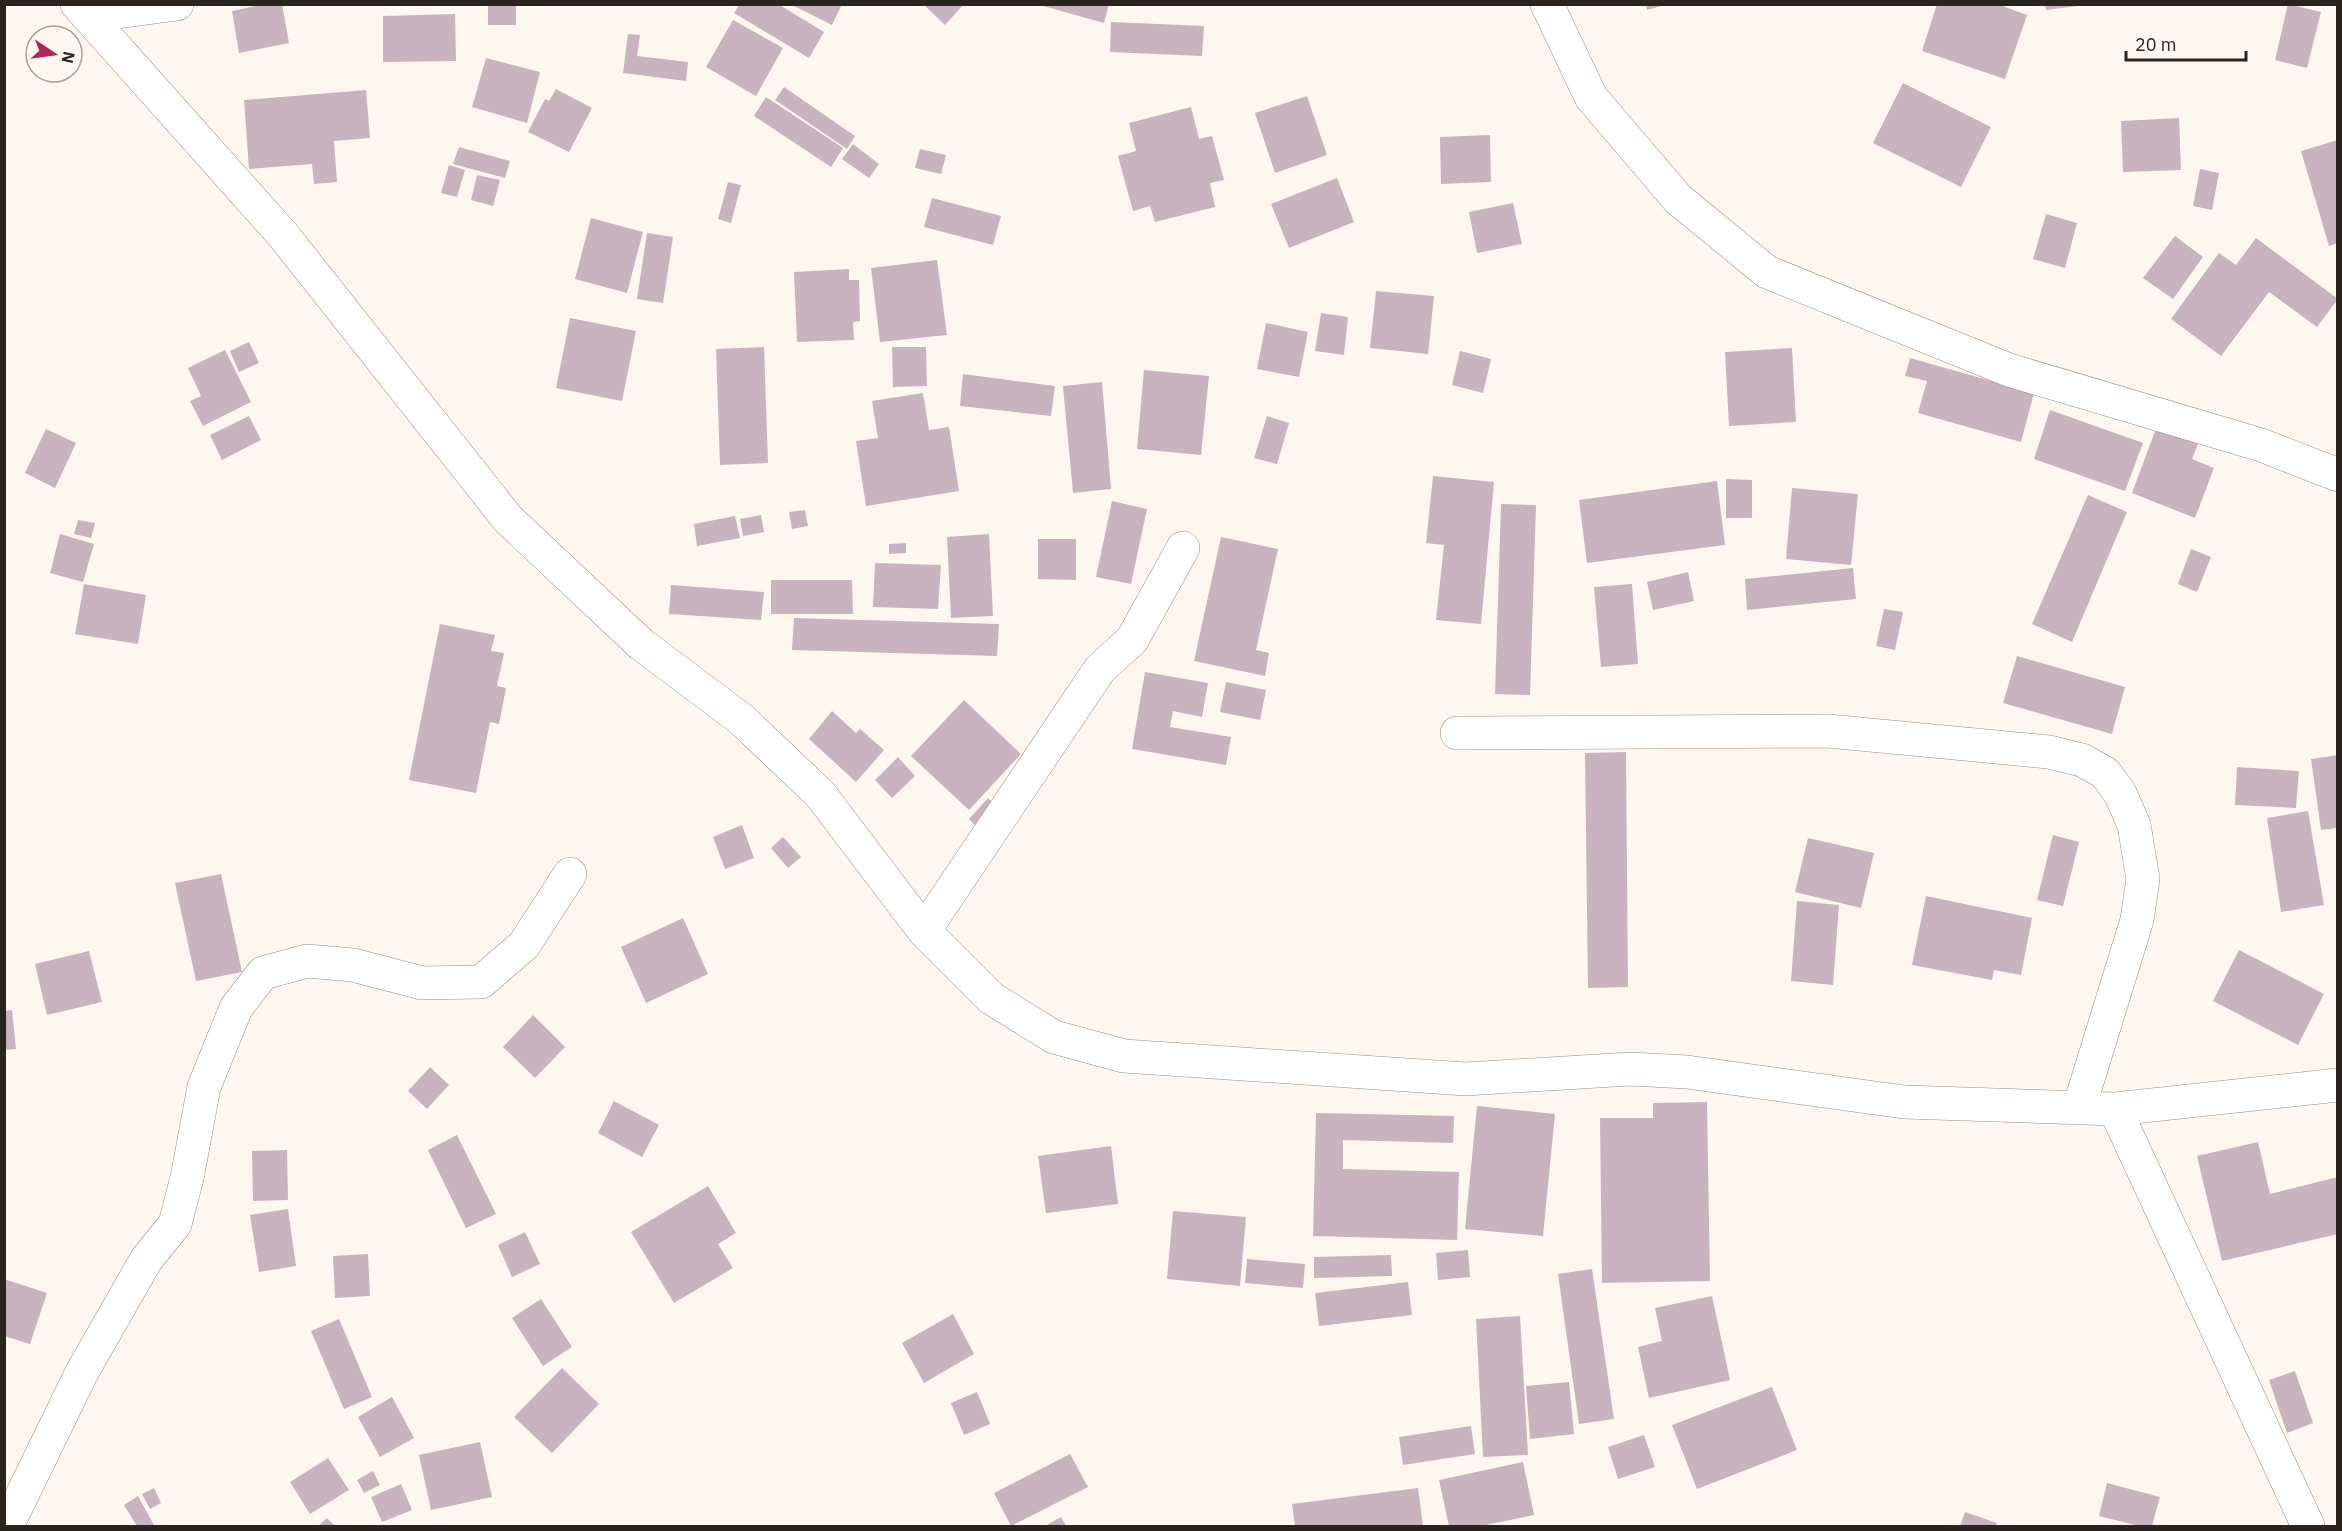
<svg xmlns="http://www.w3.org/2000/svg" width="2342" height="1531" viewBox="0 0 2342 1531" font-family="'IBM Plex Sans',sans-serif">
	<rect width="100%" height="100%" fill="#fdf7f0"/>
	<path fill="#c8b3bf" d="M 265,4 L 282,4 L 289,43 L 239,53 L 232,11 Z
		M 488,4 L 516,4 L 516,25 L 488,25 Z
		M 740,4 L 778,4 L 824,32 L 809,58 L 734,13 Z
		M 790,4 L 842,4 L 832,25 Z
		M 923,4 L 964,4 L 945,25 Z
		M 1036,4 L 1109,4 L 1104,23 Z
		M 1646,4 L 1665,4 L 1665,5 L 1647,10 Z
		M 1937,4 L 1997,4 L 2027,15 L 2005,79 L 1922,51 Z
		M 2045,4 L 2077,4 L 2077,6 L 2046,10 Z
		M 2288,4 L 2321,12 L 2307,68 L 2275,60 Z
		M 455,14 L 456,61 L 383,62 L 383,16 Z
		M 733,20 L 783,48 L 756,96 L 706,67 Z
		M 1111,22 L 1204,26 L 1202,56 L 1110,52 Z
		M 628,34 L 640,35 L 637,56 L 688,62 L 686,81 L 623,73 Z
		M 486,58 L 540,72 L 527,123 L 472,107 Z
		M 1903,83 L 1991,127 L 1961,187 L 1873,143 Z
		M 784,87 L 855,136 L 847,149 L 775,100 Z
		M 556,89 L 592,108 L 569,152 L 528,132 L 545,99 L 549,101 Z
		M 366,90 L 370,138 L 334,141 L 337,182 L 314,184 L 312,164 L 249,169 L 244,100 Z
		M 1307,96 L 1327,155 L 1275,173 L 1255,113 Z
		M 766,97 L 843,148 L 831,167 L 754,116 Z
		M 1191,107 L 1199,139 L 1212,136 L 1224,180 L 1210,183 L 1215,207 L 1155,222 L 1150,206 L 1133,211 L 1118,156 L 1136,151 L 1129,123 Z
		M 2179,118 L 2181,170 L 2123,172 L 2121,121 Z
		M 1490,135 L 1491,182 L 1441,184 L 1440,137 Z
		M 2338,140 L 2338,243 L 2329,246 L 2301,151 Z
		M 853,144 L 879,164 L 869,178 L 842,159 Z
		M 459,147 L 510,161 L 505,178 L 453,164 Z
		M 920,149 L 946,155 L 941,174 L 915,168 Z
		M 449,165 L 465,170 L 457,197 L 441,193 Z
		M 2200,169 L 2219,173 L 2212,210 L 2193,206 Z
		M 477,175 L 500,180 L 493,206 L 471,200 Z
		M 1337,178 L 1354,222 L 1289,248 L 1271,204 Z
		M 728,182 L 741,185 L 731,223 L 718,219 Z
		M 932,198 L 1001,216 L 993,245 L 924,227 Z
		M 1513,203 L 1522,244 L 1477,253 L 1469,212 Z
		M 2046,214 L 2077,223 L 2065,268 L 2033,259 Z
		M 591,218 L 643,232 L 627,293 L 575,279 Z
		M 647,233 L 673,237 L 663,303 L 637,299 Z
		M 2175,236 L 2203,257 L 2173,299 L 2143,278 Z
		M 2256,238 L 2338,299 L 2317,327 L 2269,292 L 2221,356 L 2171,319 L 2219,253 L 2236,265 Z
		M 937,260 L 947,335 L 880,342 L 871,268 Z
		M 849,269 L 849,280 L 859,280 L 860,321 L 853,322 L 854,340 L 797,342 L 794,272 Z
		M 1376,291 L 1434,296 L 1428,354 L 1370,348 Z
		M 1321,313 L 1348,317 L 1344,355 L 1315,351 Z
		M 570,318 L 636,331 L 622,401 L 556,388 Z
		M 1266,323 L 1308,332 L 1299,377 L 1257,369 Z
		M 249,342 L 259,363 L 239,372 L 230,351 Z
		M 764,347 L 768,463 L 720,465 L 716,349 Z
		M 892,347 L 926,347 L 927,386 L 893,387 Z
		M 1792,348 L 1796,422 L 1729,426 L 1725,352 Z
		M 225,350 L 251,402 L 203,426 L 190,401 L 201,396 L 188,368 Z
		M 1460,351 L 1491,359 L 1483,393 L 1452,385 Z
		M 1910,358 L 2034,393 L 2021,442 L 1918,413 L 1927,381 L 1905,376 Z
		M 1144,370 L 1209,376 L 1201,455 L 1137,449 Z
		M 963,374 L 1055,386 L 1051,416 L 960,406 Z
		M 1102,382 L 1111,489 L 1073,493 L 1063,386 Z
		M 923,393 L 929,430 L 949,427 L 959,491 L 866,506 L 856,441 L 878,438 L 872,401 Z
		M 2050,410 L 2143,443 L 2125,491 L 2034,459 Z
		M 249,416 L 261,440 L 222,460 L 210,435 Z
		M 1267,416 L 1289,423 L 1277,464 L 1254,458 Z
		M 2160,418 L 2202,434 L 2192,459 L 2214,468 L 2195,518 L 2132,493 Z
		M 46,429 L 76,443 L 55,488 L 25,473 Z
		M 1433,476 L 1494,482 L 1481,624 L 1436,620 L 1444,545 L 1426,543 Z
		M 1726,479 L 1752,480 L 1752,518 L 1726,518 Z
		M 1717,481 L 1725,545 L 1587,563 L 1579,500 Z
		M 1792,488 L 1858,494 L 1851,565 L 1786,559 Z
		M 2088,495 L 2127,512 L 2072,642 L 2032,624 Z
		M 1112,501 L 1147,509 L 1131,584 L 1096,577 Z
		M 1501,504 L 1536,505 L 1530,695 L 1495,694 Z
		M 805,510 L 808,526 L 792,529 L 789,512 Z
		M 761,515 L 764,532 L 743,536 L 740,519 Z
		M 735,516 L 740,538 L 697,546 L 694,524 Z
		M 78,520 L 95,523 L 91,538 L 74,534 Z
		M 60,534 L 94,544 L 83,582 L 50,573 Z
		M 989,534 L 993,616 L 951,618 L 947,537 Z
		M 1221,537 L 1278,549 L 1256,650 L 1269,653 L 1265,676 L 1194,661 Z
		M 1038,539 L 1076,539 L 1076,580 L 1038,579 Z
		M 906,543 L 906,553 L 889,554 L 889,544 Z
		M 2191,549 L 2211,557 L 2197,592 L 2178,584 Z
		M 875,563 L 941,565 L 938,609 L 873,607 Z
		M 1853,568 L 1856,599 L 1747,610 L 1745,579 Z
		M 1688,572 L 1694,601 L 1653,610 L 1647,582 Z
		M 771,580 L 852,580 L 853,614 L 771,614 Z
		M 84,584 L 146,595 L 138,644 L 75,634 Z
		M 1632,584 L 1638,664 L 1601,667 L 1594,587 Z
		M 671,585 L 764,592 L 761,620 L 669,614 Z
		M 1884,609 L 1903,612 L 1895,650 L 1876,646 Z
		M 794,618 L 999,624 L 997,656 L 792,650 Z
		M 440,624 L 495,635 L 491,651 L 504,653 L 497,686 L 506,688 L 499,724 L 490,722 L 476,793 L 409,780 Z
		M 2017,656 L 2125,687 L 2112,734 L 2003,703 Z
		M 1145,672 L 1208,683 L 1202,717 L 1173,711 L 1170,727 L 1231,737 L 1226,765 L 1132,749 Z
		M 1226,682 L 1266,690 L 1260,720 L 1220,712 Z
		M 964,700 L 1021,754 L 969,810 L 911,756 Z
		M 832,711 L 856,733 L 860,729 L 884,750 L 856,782 L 809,739 Z
		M 1626,752 L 1628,987 L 1588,988 L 1585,753 Z
		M 2338,755 L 2338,828 L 2321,830 L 2311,759 Z
		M 898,757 L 915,776 L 892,798 L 875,780 Z
		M 2237,767 L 2299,771 L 2296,808 L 2235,805 Z
		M 988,798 L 996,806 L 977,827 L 969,819 Z
		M 2308,811 L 2324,905 L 2281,912 L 2267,818 Z
		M 742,825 L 754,858 L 725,869 L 713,837 Z
		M 2053,835 L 2079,842 L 2063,906 L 2037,900 Z
		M 783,837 L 801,857 L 788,868 L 771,848 Z
		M 1808,838 L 1874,853 L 1861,908 L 1795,892 Z
		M 221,874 L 242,972 L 196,981 L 175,883 Z
		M 1926,896 L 2032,918 L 2021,975 L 1994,970 L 1992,980 L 1912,965 Z
		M 1797,901 L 1839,905 L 1833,985 L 1791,981 Z
		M 683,918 L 708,974 L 646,1003 L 621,947 Z
		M 2239,950 L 2324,994 L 2298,1045 L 2213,1001 Z
		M 89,951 L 102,1002 L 47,1015 L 35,964 Z
		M 12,1010 L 16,1049 L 4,1050 L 4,1011 Z
		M 533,1015 L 565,1047 L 535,1078 L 503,1047 Z
		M 430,1067 L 449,1085 L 427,1109 L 408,1091 Z
		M 614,1101 L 659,1125 L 642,1157 L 598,1133 Z
		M 1707,1102 L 1710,1281 L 1602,1283 L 1600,1118 L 1653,1118 L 1653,1103 Z
		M 1477,1106 L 1555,1114 L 1543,1236 L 1465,1229 Z
		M 1316,1113 L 1454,1116 L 1453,1143 L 1343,1140 L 1343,1169 L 1459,1172 L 1457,1240 L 1313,1236 Z
		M 457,1135 L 496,1214 L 466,1228 L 428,1150 Z
		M 2258,1142 L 2270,1194 L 2338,1177 L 2338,1234 L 2222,1261 L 2197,1156 Z
		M 1111,1146 L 1118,1204 L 1046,1213 L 1038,1156 Z
		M 287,1150 L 288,1200 L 253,1201 L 252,1151 Z
		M 708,1186 L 736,1233 L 718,1244 L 733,1268 L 674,1303 L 631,1232 Z
		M 288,1209 L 296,1266 L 259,1272 L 250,1215 Z
		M 1173,1211 L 1246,1217 L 1240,1286 L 1167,1279 Z
		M 525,1232 L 540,1264 L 512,1277 L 498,1245 Z
		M 1468,1250 L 1470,1277 L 1438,1280 L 1436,1253 Z
		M 368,1254 L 370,1296 L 335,1298 L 333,1256 Z
		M 1391,1255 L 1392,1276 L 1314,1278 L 1314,1257 Z
		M 1247,1259 L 1305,1264 L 1303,1288 L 1245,1283 Z
		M 1592,1269 L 1614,1419 L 1579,1424 L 1558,1274 Z
		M 4,1279 L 47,1293 L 30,1344 L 4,1336 Z
		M 1408,1282 L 1412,1315 L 1319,1326 L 1315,1293 Z
		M 1712,1296 L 1730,1380 L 1649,1398 L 1638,1347 L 1662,1341 L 1655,1308 Z
		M 541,1299 L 572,1347 L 543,1366 L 512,1318 Z
		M 953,1314 L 974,1354 L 924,1383 L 902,1343 Z
		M 1520,1316 L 1528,1455 L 1483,1457 L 1476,1319 Z
		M 339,1319 L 372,1397 L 344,1409 L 311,1331 Z
		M 562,1368 L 599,1404 L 552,1453 L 514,1417 Z
		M 2295,1371 L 2313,1423 L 2287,1433 L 2269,1380 Z
		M 1569,1382 L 1574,1434 L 1530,1439 L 1526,1386 Z
		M 1772,1387 L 1797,1450 L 1697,1489 L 1672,1425 Z
		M 977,1392 L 990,1424 L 964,1435 L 951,1403 Z
		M 392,1397 L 414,1438 L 380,1457 L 358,1417 Z
		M 1471,1426 L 1475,1454 L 1403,1465 L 1399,1437 Z
		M 1644,1435 L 1655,1467 L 1618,1479 L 1608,1447 Z
		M 480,1442 L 492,1497 L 431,1510 L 419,1455 Z
		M 1070,1454 L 1088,1487 L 1011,1526 L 994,1493 Z
		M 328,1458 L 349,1490 L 310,1514 L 290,1482 Z
		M 1523,1462 L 1534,1515 L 1481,1526 L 1449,1526 L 1439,1480 Z
		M 373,1471 L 380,1485 L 364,1493 L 357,1480 Z
		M 2107,1483 L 2160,1497 L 2152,1526 L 2139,1526 L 2099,1516 Z
		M 401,1484 L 412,1510 L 382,1522 L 371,1497 Z
		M 154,1488 L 161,1503 L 150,1509 L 142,1494 Z
		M 1418,1488 L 1423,1526 L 1295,1526 L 1292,1504 Z
		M 138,1496 L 154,1525 L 152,1526 L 137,1526 L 124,1505 Z
		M 1965,1512 L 1997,1523 L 1995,1526 L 1960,1526 Z
		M 1061,1517 L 1066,1526 L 1045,1526 Z
		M 327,1518 L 335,1526 L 318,1526 Z"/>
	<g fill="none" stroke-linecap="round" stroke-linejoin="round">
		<g stroke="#9b8c7d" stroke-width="34">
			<path id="street" d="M 77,4 L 283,235 L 508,519 L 641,644 L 741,719 L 820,794 L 924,931 L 991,998 L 1054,1037 L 1124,1056 L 1466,1079 L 1630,1069 L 1687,1072 L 1904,1102 L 2115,1109 L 2338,1085
				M 1547,4 L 1591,97 L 1678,199 L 1767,272 L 2009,370 L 2261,445 L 2338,475
				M 87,16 L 177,4
				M 1457,733 L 1828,731 L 2049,752 L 2082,760 L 2105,773 L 2120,793 L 2134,825 L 2143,879 L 2137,920 L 2079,1108
				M 924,931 L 1100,669 L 1132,640 L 1183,548
				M 2115,1109 L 2308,1526
				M 7,1526 L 82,1372 L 146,1260 L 175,1224 L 187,1178 L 204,1087 L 236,1008 L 263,973 L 307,961 L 353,965 L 422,983 L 481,982 L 524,945 L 570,874"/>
		</g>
		<use href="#street" stroke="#fff" stroke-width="33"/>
	</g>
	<rect width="2342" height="1531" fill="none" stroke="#2a241e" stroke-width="12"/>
	<g transform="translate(54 54) rotate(103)"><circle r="28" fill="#fdf7f0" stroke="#a9a39c" stroke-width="1.5"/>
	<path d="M0-4.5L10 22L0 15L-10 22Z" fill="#b22359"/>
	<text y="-9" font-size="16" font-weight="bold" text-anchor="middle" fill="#2a241e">N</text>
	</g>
	<path d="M2126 51v9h120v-9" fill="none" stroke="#2a241e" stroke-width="3"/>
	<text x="2135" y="51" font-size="18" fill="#2a241e" stroke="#fdf7f0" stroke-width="4.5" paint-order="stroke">20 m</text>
</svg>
